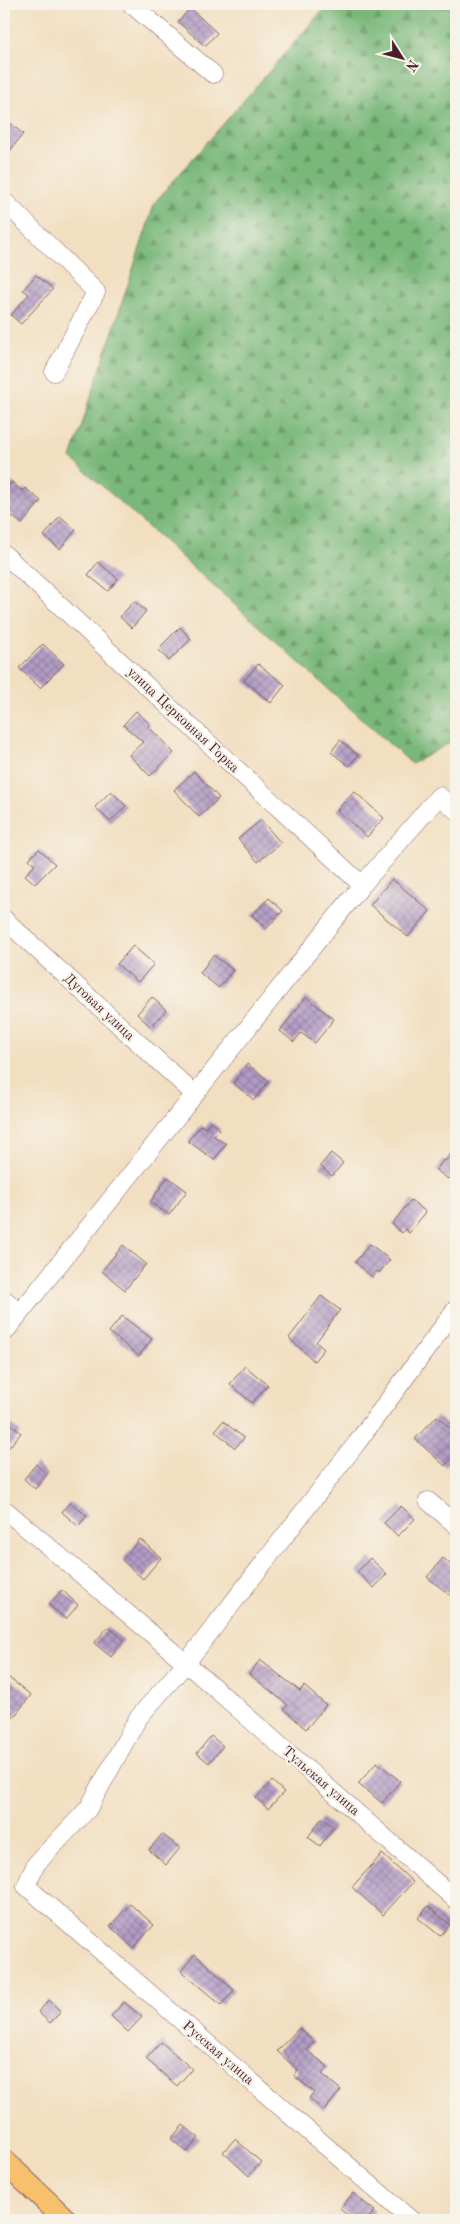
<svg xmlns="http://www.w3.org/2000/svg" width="460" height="2224" viewBox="0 0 460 2224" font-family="'Old Standard TT',serif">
	<defs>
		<pattern id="forest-firs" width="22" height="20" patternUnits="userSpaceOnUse" patternTransform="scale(1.25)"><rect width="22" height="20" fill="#79b87a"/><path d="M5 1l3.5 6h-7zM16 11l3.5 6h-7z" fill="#659564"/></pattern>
		<pattern id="building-cross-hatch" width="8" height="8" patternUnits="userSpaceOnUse" patternTransform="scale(1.25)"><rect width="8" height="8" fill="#b19cc6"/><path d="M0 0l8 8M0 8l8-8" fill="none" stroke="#927fa1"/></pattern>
	</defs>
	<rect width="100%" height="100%" fill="#f7f3e8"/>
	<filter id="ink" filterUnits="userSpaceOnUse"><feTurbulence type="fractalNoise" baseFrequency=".02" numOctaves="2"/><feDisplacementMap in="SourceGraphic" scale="10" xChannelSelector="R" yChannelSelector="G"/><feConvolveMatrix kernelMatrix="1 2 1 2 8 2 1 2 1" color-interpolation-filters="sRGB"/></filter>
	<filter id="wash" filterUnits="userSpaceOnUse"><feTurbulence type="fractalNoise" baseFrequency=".0096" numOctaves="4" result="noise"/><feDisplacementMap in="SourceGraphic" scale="20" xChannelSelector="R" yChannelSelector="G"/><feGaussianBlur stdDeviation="1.12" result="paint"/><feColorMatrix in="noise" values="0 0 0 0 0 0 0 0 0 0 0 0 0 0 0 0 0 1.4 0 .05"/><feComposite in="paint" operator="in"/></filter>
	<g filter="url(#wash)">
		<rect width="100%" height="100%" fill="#f2dfc1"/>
		<path fill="url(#forest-firs)" stroke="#626c52" d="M 328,4 L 456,4 L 456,739 L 412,764 L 71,458 L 155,202 Z"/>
		<g id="blocks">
			<path fill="url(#building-cross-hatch)" d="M 190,8 L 217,33 L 205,46 L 178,22 Z
				M 4,118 L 23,134 L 4,158 Z
				M 36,275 L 53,289 L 21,324 L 11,315 L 29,294 L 23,290 Z
				M 12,482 L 22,491 L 25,488 L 41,501 L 22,524 L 6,511 L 9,507 L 4,502 L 4,492 Z
				M 60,516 L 76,530 L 60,549 L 44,536 Z
				M 98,562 L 118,579 L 108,591 L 88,575 Z
				M 134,601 L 146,611 L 132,628 L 120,617 Z
				M 180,627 L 191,639 L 169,661 L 158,649 Z
				M 43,644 L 64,664 L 40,688 L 19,668 Z
				M 258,664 L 285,685 L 271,703 L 244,681 Z
				M 136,711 L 150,724 L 148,726 L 174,753 L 150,776 L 129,755 L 143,742 L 123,725 Z
				M 340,740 L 358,755 L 349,766 L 331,752 Z
				M 194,771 L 219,798 L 199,817 L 174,790 Z
				M 111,791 L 126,806 L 110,822 L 95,807 Z
				M 354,791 L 384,818 L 367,837 L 337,810 Z
				M 261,820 L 281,843 L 258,862 L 238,839 Z
				M 39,849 L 55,864 L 35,884 L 25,875 L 35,865 L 29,859 Z
				M 392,879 L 430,911 L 408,937 L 370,905 Z
				M 269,898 L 283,911 L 266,929 L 252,915 Z
				M 133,946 L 154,964 L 138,982 L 117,964 Z
				M 213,955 L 233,970 L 219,988 L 200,973 Z
				M 152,997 L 166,1010 L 151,1027 L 137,1014 Z
				M 306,997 L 334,1019 L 315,1043 L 301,1033 L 294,1042 L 280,1031 Z
				M 247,1064 L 269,1081 L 254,1100 L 233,1083 Z
				M 210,1121 L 220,1129 L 214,1136 L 226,1144 L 214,1160 L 188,1141 L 201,1125 L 205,1128 Z
				M 456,1148 L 456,1168 L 448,1179 L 436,1170 L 443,1160 L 445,1161 Z
				M 331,1153 L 343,1163 L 332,1176 L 320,1166 Z
				M 168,1177 L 187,1191 L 169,1215 L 150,1202 Z
				M 411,1200 L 426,1212 L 409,1233 L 405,1229 L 402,1233 L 392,1224 Z
				M 370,1244 L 390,1260 L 379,1273 L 377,1271 L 372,1277 L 355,1262 Z
				M 123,1245 L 146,1264 L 125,1290 L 102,1271 Z
				M 321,1296 L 340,1310 L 316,1342 L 324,1349 L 314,1361 L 289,1338 Z
				M 122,1316 L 152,1339 L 139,1356 L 109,1332 Z
				M 245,1366 L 268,1385 L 252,1403 L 230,1384 Z
				M 437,1416 L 456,1434 L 456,1453 L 445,1466 L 415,1439 Z
				M 4,1418 L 21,1433 L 4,1453 Z
				M 223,1421 L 244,1438 L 235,1448 L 215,1431 Z
				M 36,1464 L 47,1475 L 35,1489 L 24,1479 Z
				M 70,1502 L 87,1516 L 78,1526 L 62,1512 Z
				M 401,1506 L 415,1519 L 398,1536 L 384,1523 Z
				M 140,1539 L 161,1558 L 143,1579 L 122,1560 Z
				M 370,1558 L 387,1574 L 374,1588 L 357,1572 Z
				M 443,1558 L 456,1569 L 456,1590 L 451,1596 L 427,1577 Z
				M 62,1590 L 78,1605 L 66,1619 L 49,1605 Z
				M 108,1627 L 124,1640 L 111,1657 L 94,1643 Z
				M 260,1660 L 300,1691 L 304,1686 L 326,1705 L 306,1729 L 284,1709 L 288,1705 L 249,1674 Z
				M 4,1674 L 31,1695 L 13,1718 L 4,1711 Z
				M 211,1736 L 223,1746 L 209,1763 L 197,1753 Z
				M 377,1762 L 400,1781 L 382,1803 L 358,1784 Z
				M 272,1781 L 284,1792 L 268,1809 L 256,1798 Z
				M 322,1818 L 334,1827 L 320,1846 L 308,1837 Z
				M 162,1834 L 180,1848 L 166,1865 L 149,1850 Z
				M 382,1854 L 413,1882 L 383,1915 L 352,1887 Z
				M 130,1904 L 154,1925 L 133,1948 L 110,1926 Z
				M 428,1906 L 450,1925 L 440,1936 L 418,1918 Z
				M 195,1954 L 234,1990 L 221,2005 L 181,1971 Z
				M 49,2000 L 61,2012 L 50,2023 L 38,2012 Z
				M 124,2002 L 142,2017 L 128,2032 L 111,2016 Z
				M 299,2028 L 314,2042 L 307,2050 L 328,2067 L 322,2074 L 341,2090 L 324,2111 L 309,2098 L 314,2092 L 294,2076 L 298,2070 L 277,2051 Z
				M 161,2042 L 192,2069 L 177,2086 L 146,2059 Z
				M 183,2125 L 199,2138 L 187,2152 L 171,2139 Z
				M 235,2139 L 261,2162 L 249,2176 L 223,2152 Z
				M 353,2193 L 375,2211 L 367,2220 L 353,2220 L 340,2209 Z"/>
		</g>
	</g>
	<g filter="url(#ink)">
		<use href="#blocks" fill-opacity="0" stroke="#856260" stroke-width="1"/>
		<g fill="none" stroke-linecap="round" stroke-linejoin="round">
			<g stroke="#856260" stroke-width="19">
				<path id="minor" d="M 131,4 L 213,74
					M 4,201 L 96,292 L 54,372
					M 4,554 L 362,885
					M 4,919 L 194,1094
					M 4,1299 L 20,1313
					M 4,1333 L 362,885 L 439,796 L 456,810
					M 428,1501 L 456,1525
					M 4,1509 L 186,1663 L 456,1900
					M 411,2220 L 26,1886 L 36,1864 L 88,1809 L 138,1718 L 186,1663 L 356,1444 L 456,1309"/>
			</g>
			<g stroke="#856260" stroke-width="24">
				<path id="major" d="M 4,2161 L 66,2220"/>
			</g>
			<use href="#minor" stroke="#fff" stroke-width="18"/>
			<use href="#major" stroke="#f7c06c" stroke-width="22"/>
		</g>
	</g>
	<g text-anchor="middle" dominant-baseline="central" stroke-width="4.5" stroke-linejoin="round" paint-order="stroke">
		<g font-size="14" fill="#4a1f2b" stroke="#f7f3e8">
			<text transform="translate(183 720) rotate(43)">улица Церковная Горка</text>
			<text transform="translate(99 1007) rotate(43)">Дуговая улица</text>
			<text transform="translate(321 1781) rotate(41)">Тульская улица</text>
			<text transform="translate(218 2053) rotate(41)">Русская улица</text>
		</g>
	</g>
	<rect width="460" height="2224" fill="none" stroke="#f7f3e8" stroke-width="20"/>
	<g transform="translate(402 58) rotate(126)" stroke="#f7f3e8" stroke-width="4" paint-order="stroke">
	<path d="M0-4L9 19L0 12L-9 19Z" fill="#4a1f2b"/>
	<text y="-8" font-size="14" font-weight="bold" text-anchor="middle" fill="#4a1f2b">N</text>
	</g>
</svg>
